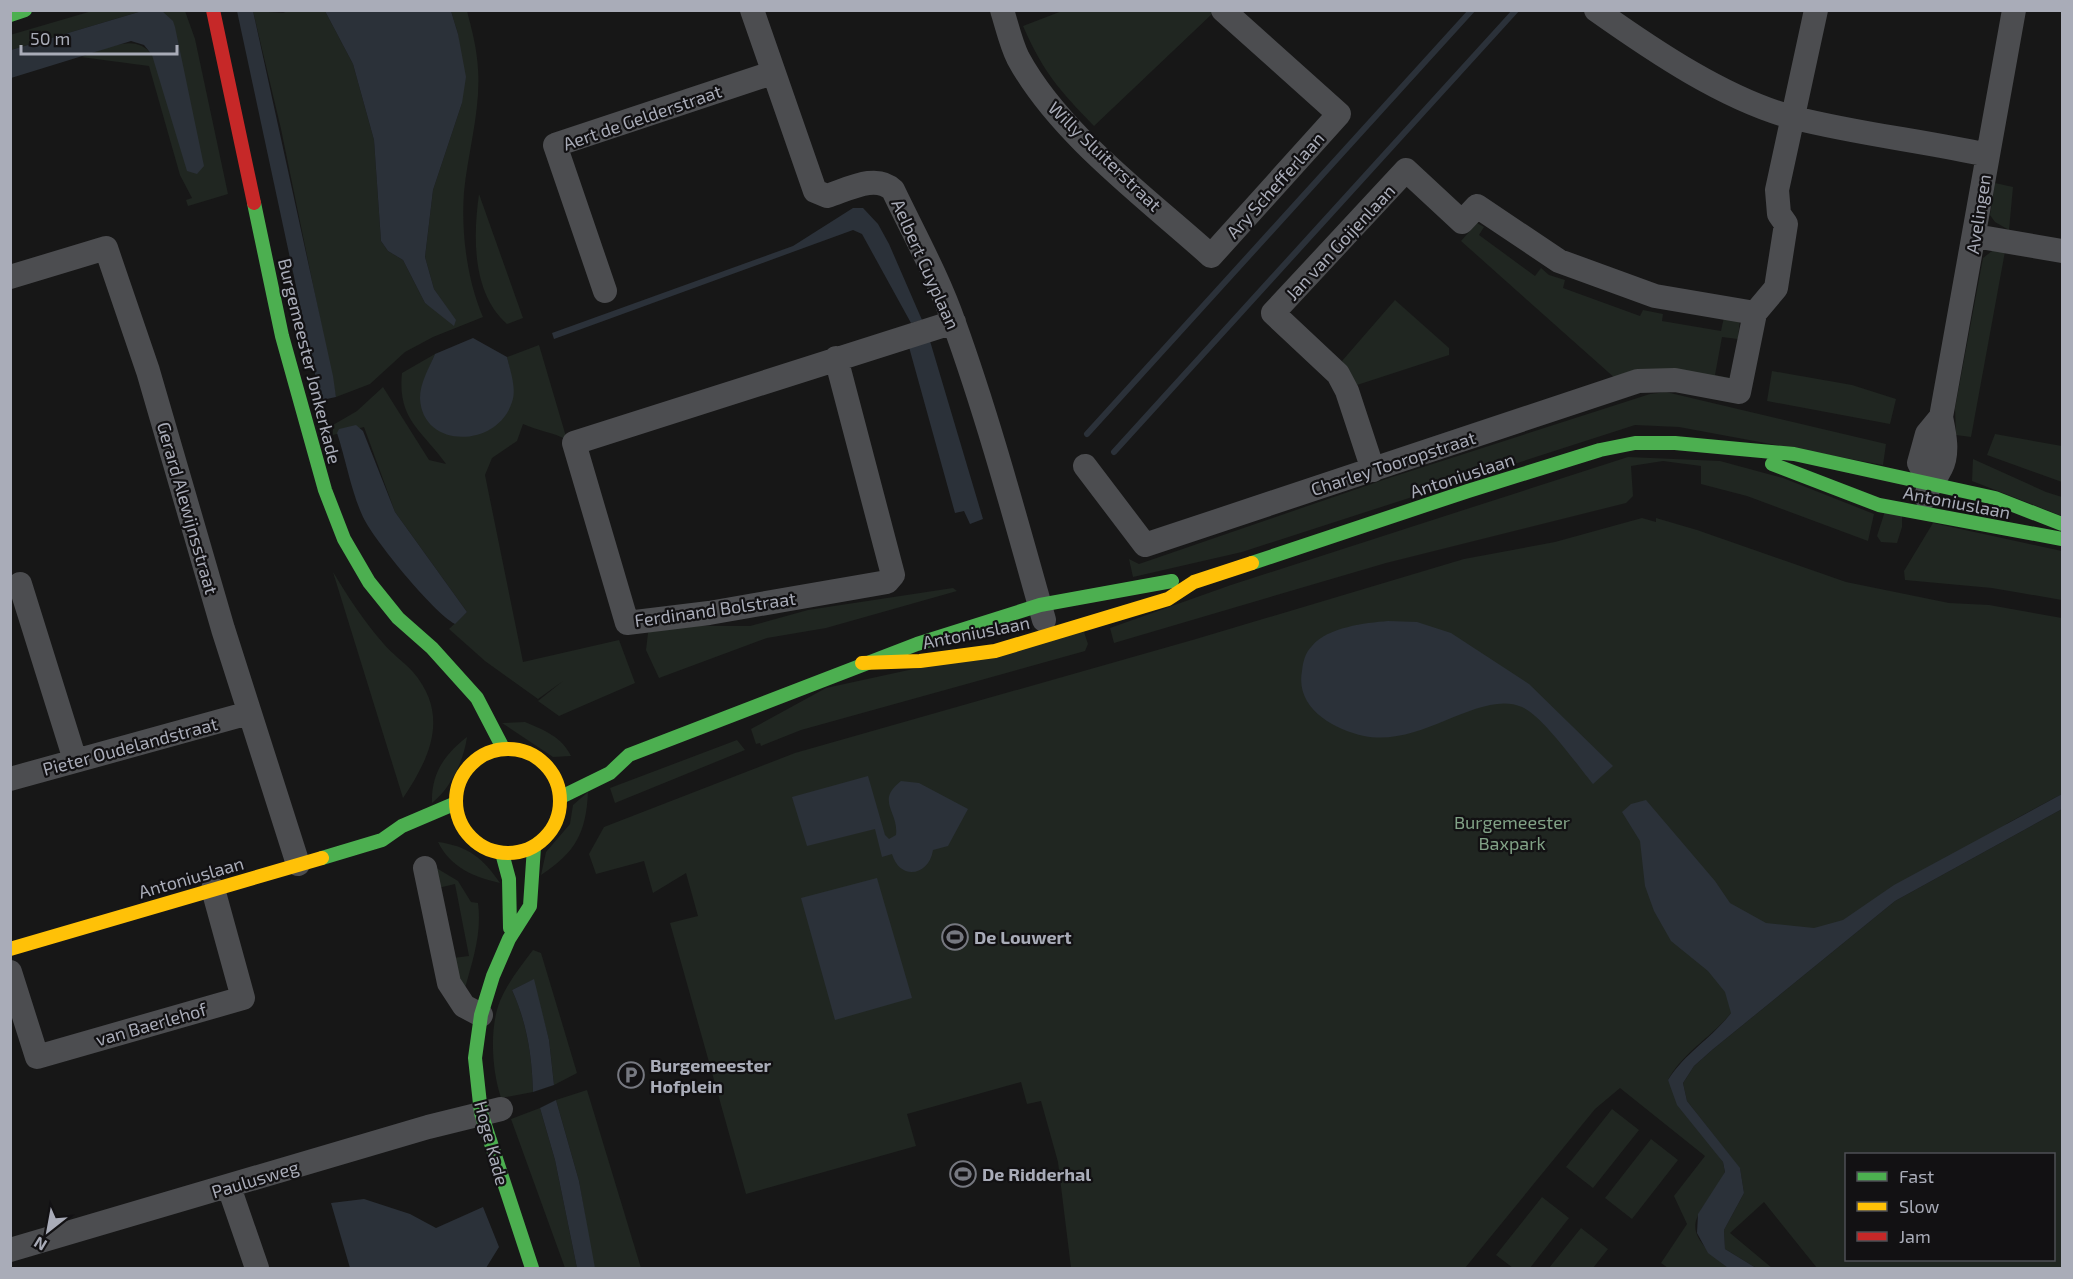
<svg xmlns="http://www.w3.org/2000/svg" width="2073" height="1279" viewBox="0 0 2073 1279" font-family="'Exo 2',sans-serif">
	<rect width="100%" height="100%" fill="#171717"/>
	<path fill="#202621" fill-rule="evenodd" d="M 1211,10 L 1213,13 L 1094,126 C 1060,91 1043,72 1023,26 L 1062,11 Z
		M 92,11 L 142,11 L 11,50 L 10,35 Z
		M 161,11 L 185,11 L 195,39 L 228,194 L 188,206 L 186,200 L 192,198 L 180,175 L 149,66 L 81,57 C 104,50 135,31 152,55 Z
		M 253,11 L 283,13 L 288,11 L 325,11 L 353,64 L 374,140 L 381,241 L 388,251 L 403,260 L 425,303 L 455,320 L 434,289 L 425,257 L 433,190 L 462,103 L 458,34 L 451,11 L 467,11 C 472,30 477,49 478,69 C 481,109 468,152 464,192 C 461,232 467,280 483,317 L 433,337 L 405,352 L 370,384 L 336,397 L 281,129 Z
		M 1995,183 L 2013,187 L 2009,230 L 1995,222 L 1990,215 Z
		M 479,194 L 523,318 L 507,324 C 472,293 473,237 479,194 Z
		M 1477,223 L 1484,227 L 1479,235 L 1535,276 L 1541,268 L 1549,275 L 1565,280 L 1563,288 L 1640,316 L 1643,310 L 1663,314 L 1662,321 L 1721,331 L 1724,317 L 1740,319 L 1738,339 L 1722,337 L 1715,375 L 1730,378 L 1617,380 L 1461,241 Z
		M 2006,246 L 1971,437 L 1956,435 L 1955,408 L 1983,258 L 1992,251 Z
		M 1395,300 L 1449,348 L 1449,355 L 1357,385 L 1342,361 Z
		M 539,345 L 567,440 C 553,432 538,431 523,424 L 517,441 L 492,458 L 485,475 L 523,662 L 619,640 L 635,683 L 559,716 L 538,701 L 563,681 L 538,699 L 485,661 L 449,629 L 467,612 L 395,512 L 364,427 L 333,435 L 333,425 L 357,411 L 383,387 L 429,460 L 446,464 C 423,431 397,420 402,373 L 435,354 C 425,377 418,391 425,415 L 489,430 C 518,407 515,391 507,357 Z
		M 1772,371 L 1852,385 L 1896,399 L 1890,424 L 1767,401 Z
		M 1666,392 L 1886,444 L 1883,465 L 1679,427 L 1635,425 L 1242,552 L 1133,577 L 1129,559 L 1139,564 L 1386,479 L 1650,394 Z
		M 1995,434 L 2062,446 L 2062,482 L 1987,455 Z
		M 1628,457 L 1720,461 L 1783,478 L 1874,514 L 1868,541 L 1747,496 L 1701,484 L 1701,466 L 1663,461 L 1631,466 L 1633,496 L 1626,503 L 1386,563 L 1114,643 L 1110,628 L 1231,585 Z
		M 1973,459 L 2046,492 L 2062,497 L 2062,516 L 1972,481 Z
		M 1885,511 L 1902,514 L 1902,527 L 1897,543 L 1881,542 L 1877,536 Z
		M 1642,518 L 1656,522 L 1656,518 L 1697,530 L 1846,582 L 1949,603 L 1989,605 L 2062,618 L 2062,794 L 2008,823 L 1731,1013 C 1711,1038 1683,1052 1668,1080 L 1723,1162 L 1725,1172 C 1701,1220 1671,1222 1728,1268 L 1668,1268 L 1661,1263 L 1687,1224 L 1674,1196 L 1705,1156 L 1620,1088 L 1595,1109 L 1465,1268 L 1071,1268 L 1058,1162 L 1041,1101 L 1027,1104 L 1021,1082 L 907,1114 L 916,1146 L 746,1194 L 670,923 L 698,916 L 686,873 L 653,893 L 644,861 L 596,874 L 589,854 L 604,827 L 795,753 L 1196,639 L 1464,559 L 1555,542 Z
		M 1933,523 L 2062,551 L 2062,600 L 1992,588 L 1905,580 L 1904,571 Z
		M 333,572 C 348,597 364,621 383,643 C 392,654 404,662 413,672 C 450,715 430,758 403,798 Z
		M 953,588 L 957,591 L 826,628 L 767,638 L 659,678 L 646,650 L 648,633 L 658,626 L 750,626 L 808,610 Z
		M 1084,632 L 1088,644 L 1085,651 L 801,730 L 761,746 L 760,743 L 756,744 L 751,729 L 826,688 Z
		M 525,722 C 544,730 562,737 571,756 L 553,757 L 502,723 Z
		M 467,737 C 464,760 451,788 432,803 C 431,773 445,754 467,737 Z
		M 737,740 L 745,750 L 615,803 L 610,788 Z
		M 588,792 C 586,833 576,852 541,875 L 546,852 L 570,824 L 573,805 Z
		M 2062,809 L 2062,1268 L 1817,1268 L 1764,1202 L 1730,1233 L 1772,1268 L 1756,1268 L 1725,1249 L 1724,1230 L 1744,1193 L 1740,1169 L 1687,1101 L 1683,1083 L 1694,1066 L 1712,1050 L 1895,901 ZM 1846,1154 L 2054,1154 L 2054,1260 L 1846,1260 Z
		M 438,842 C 468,846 483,858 500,883 C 474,877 451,868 438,842 Z
		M 433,866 L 458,881 L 471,902 L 478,903 C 482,933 473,959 465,988 L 459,986 L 453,958 L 469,956 L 455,884 L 438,888 Z
		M 533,950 L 541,953 L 577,1073 L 554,1085 L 549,1040 L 533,980 L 512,990 C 527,1023 532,1056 533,1092 L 501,1098 C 492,1071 489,1028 500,1001 C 508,982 521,966 533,950 Z
		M 587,1090 L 641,1268 L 595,1268 L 593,1263 L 579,1181 L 556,1100 Z
		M 540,1108 L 555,1160 L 577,1268 L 565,1268 L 511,1119 Z
		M 1612,1109 L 1639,1130 L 1593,1188 L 1566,1167 Z
		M 1651,1139 L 1678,1160 L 1632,1219 L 1605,1198 Z
		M 1542,1197 L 1569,1218 L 1530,1268 L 1513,1268 L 1496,1255 Z
		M 1581,1228 L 1608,1249 L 1593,1268 L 1549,1268 Z"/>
	<path fill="#2b3139" d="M 142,11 L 162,11 L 173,21 L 175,27 L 204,166 L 197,174 L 187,171 L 152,55 L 144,45 L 131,41 L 11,78 L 11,50 Z
		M 237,11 L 253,11 L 333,376 L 336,397 L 322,400 L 314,370 Z
		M 325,11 L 451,11 L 458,34 L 466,77 L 462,103 L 433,190 L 425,257 L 434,289 L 456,320 L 454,326 L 425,303 L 403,260 L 388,251 L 381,241 L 374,140 L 353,64 Z
		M 853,208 L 863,208 L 878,224 L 889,244 L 922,320 L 911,323 L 862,234 L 853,230 L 554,339 L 552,333 L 793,246 Z
		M 473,338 L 507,357 C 510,370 517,389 512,402 C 498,448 422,450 420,398 C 420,383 429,368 435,354 Z
		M 930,341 L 983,519 L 970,524 L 964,511 L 955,513 L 909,347 Z
		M 356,425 L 363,431 L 395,512 L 467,612 L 455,624 C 433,612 374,540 363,517 C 351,491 346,460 337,433 L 339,429 Z
		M 1388,621 L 1417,622 L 1451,633 L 1529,684 L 1613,766 L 1593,784 C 1578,766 1542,715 1522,707 C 1479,689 1422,748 1364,736 C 1333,729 1295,708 1302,671 C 1303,662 1305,653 1312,646 C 1328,627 1365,623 1388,621 Z
		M 868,776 L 885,835 L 889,839 L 896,835 C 899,812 875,801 901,781 L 919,783 L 968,809 L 948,846 L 933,850 C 929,876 900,881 892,854 L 882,857 L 875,829 L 807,846 L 792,797 Z
		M 2062,794 L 2062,809 L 1895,901 L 1712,1050 L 1694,1066 L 1683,1083 L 1687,1101 L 1740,1168 L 1744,1193 L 1724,1230 L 1725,1249 L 1756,1268 L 1728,1268 L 1708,1253 L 1697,1233 L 1698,1214 L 1725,1172 L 1723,1162 L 1677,1105 L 1668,1080 C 1685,1053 1712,1038 1731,1013 L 1725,992 L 1708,971 L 1671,941 L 1654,911 L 1645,886 L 1640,841 L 1622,812 L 1631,804 L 1646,800 L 1715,881 L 1730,903 L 1766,923 L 1814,928 L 1843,920 L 1894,885 Z
		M 877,878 L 912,998 L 835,1020 L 801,898 Z
		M 534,979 L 549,1040 L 554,1085 L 533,1092 C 532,1056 527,1023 512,990 Z
		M 556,1100 L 579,1181 L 595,1268 L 577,1268 L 555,1160 L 540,1108 Z
		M 364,1199 L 410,1214 L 436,1228 L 483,1207 L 499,1247 L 486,1268 L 350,1268 L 331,1203 Z"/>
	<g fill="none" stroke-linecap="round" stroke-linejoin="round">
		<path stroke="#2b3139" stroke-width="6" d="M 1087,434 L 1472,10
			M 1114,452 L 1516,10"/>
		<path stroke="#4c4d50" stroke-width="24" d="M 752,10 L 815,191 L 827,196 C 847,190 876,173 893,190 C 914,234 938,277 954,323 C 989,420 1016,521 1044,620
			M 1002,10 C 1007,26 1011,44 1018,58 C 1059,134 1148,199 1211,256 L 1339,114 L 1223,10
			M 1596,10 C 1654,51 1726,100 1795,118 C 1858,134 1924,141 1987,155
			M 1975,236 L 2062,251
			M 10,277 L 106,248 L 148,371 L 223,629 L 298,864
			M 605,291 L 555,145 L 772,73
			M 836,358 L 893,575 L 887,582 L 709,613 L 627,623 L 574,443 L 954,322
			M 1085,466 L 1145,545 L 1638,381 L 1675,380 L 1739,392 L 1755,313 L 1776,288 L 1786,224 L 1779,214 L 1777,190 L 1816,10
			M 1373,470 L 1347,391 L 1338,374 L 1273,313 L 1406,170 L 1462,222 L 1477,206 L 1559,261 L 1655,296 L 1755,313
			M 1929,482 L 1919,463 L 1927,434 L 1941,417
			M 1926,497 C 1929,481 1935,481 1941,468 C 1949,453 1944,432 1941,417 L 2014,10
			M 20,584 L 75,760
			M 10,779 L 249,713
			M 425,868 L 449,983 L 464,1006 L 481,1015
			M 10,972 L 37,1057 L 243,998 L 213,889
			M 229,1187 L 257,1268
			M 10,1250 L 428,1127 L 501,1109"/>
		<path stroke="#4caf50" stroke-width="14" d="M 10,15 L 25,10
			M 254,203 L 282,336 L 325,490 L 344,539 L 369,582 L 398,618 L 432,648 L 477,698 L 503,748
			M 1772,464 L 1879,505 L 2062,539
			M 1252,563 L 1468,491 L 1600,450 L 1635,443 L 1675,443 L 1794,454 L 1995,498 L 2062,524
			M 561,797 L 610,773 L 629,755 L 917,644 L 1040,605 L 1172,581
			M 502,853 L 509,879 L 510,928
			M 322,858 L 382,840 L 402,826 L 456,803
			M 532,1268 L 481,1113 L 475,1058 L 481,1015 L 493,976 L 509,939 L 530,906 L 534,847"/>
		<path stroke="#ffc107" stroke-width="14" d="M 862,663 L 920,661 L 995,651 L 1168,599 L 1194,582 L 1252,563
			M456 801a52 52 0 1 1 104 0a52 52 0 1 1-104 0Z
			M 10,949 L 322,858"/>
		<path stroke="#c62828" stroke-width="14" d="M 213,10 L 254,203"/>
	</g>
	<defs>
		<g id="stadium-ring" transform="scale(1.35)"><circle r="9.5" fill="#121113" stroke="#767880" stroke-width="1.5"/><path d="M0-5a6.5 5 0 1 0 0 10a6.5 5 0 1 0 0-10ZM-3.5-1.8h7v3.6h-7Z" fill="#767880"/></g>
		<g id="parking-ring" transform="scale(1.35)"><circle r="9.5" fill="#121113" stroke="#767880" stroke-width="1.5"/><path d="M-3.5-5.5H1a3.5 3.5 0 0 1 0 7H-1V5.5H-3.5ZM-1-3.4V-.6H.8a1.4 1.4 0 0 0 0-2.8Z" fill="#767880"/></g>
	</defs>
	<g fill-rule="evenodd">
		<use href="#stadium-ring" x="955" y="937"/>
		<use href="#parking-ring" x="631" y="1075"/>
		<use href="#stadium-ring" x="963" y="1174"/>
	</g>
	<g text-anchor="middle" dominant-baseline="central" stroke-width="4.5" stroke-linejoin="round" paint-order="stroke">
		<g font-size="18" fill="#a9acb8" stroke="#121113">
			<text transform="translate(642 117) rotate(-19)">Aert de Gelderstraat</text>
			<text transform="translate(1105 156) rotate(44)">Willy Sluiterstraat</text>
			<text transform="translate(1275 185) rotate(-48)">Ary Schefferlaan</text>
			<text transform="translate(1978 214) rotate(-81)">Avelingen</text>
			<text transform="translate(1340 242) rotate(-47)">Jan van Goijenlaan</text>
			<text transform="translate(926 264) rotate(66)">Aelbert Cuyplaan</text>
			<text transform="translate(310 361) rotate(76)">Burgemeester Jonkerkade</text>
			<text transform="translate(1393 463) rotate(-18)">Charley Tooropstraat</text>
			<text transform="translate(1462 475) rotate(-18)">Antoniuslaan</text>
			<text transform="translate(1957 502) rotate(11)">Antoniuslaan</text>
			<text transform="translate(188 508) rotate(74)">Gerard Alewijnsstraat</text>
			<text transform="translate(715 609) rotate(-8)">Ferdinand Bolstraat</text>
			<text transform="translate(976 632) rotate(-11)">Antoniuslaan</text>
			<text transform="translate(130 746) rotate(-15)">Pieter Oudelandstraat</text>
			<text transform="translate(191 877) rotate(-16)">Antoniuslaan</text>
			<text transform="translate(151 1024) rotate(-16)">van Baerlehof</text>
			<text transform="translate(492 1143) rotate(75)">Hoge Kade</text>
			<text transform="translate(255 1179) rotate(-17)">Paulusweg</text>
		</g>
		<g font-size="18" fill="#81a286" stroke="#121113">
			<text x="1512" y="822">Burgemeester<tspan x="1512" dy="21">Baxpark</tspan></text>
		</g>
		<g font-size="18" font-weight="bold" fill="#a9acb8" stroke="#121113" text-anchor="start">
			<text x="974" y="937">De Louwert</text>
			<text x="650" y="1065">Burgemeester<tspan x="650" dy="21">Hofplein</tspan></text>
			<text x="982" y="1174">De Ridderhal</text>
		</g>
	</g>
	<rect width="2073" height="1279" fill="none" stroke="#a9acb8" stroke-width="24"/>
	<rect x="1845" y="1153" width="210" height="108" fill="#121113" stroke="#4e4f55" stroke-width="1.5"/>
	<rect x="1857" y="1172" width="30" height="9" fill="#4caf50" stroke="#4e4f55" stroke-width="1.5"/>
	<text x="1899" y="1183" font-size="18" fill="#a9acb8">Fast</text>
	<rect x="1857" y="1202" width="30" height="9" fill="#ffc107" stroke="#4e4f55" stroke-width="1.5"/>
	<text x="1899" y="1213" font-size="18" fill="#a9acb8">Slow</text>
	<rect x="1857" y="1232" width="30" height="9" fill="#c62828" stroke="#4e4f55" stroke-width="1.5"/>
	<text x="1899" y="1243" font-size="18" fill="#a9acb8">Jam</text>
	<g transform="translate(48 1231) rotate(211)" stroke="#121113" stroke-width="4.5" paint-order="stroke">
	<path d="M0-4.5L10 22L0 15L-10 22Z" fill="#a9acb8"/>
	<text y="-9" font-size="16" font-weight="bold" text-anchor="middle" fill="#a9acb8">N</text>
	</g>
	<path d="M21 45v9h156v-9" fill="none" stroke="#a9acb8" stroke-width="3"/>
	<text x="30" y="45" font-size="18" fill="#a9acb8" stroke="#121113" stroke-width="4.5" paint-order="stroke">50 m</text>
</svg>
